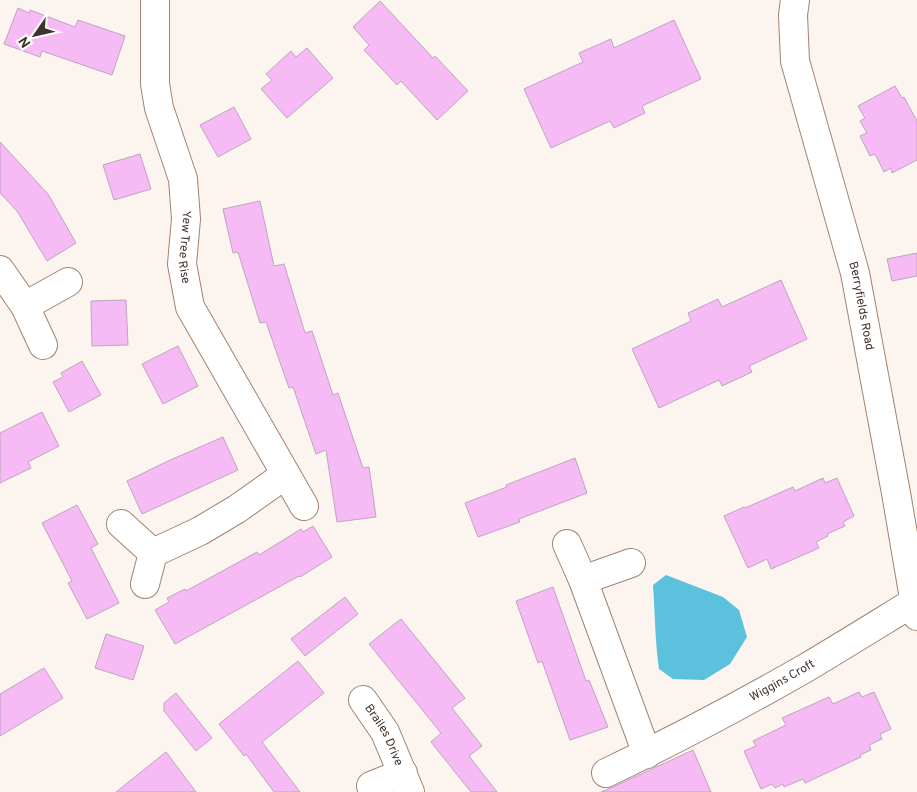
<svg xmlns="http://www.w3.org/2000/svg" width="917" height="792" viewBox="0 0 917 792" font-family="Overpass,sans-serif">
	<rect width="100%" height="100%" fill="#fbf4ef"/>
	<path fill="#5cc1dd" d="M 666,575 L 723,597 L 739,610 L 747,637 L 730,664 L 704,680 L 673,679 L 659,669 C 655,641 655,613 653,585 Z"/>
	<path fill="#f6bbf5" stroke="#bfa4be" d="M 380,1 L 433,58 L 435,56 L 468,91 L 437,120 L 401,81 L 397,85 L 364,50 L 369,45 L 353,27 Z
		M 18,8 L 29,13 L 30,10 L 75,27 L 78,20 L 125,36 L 112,75 L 42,51 L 40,57 L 4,44 Z
		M 674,20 L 701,79 L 642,106 L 645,113 L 614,128 L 610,121 L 551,148 L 524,89 L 583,62 L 579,53 L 611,39 L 614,48 Z
		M 307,48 L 333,78 L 287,118 L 261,89 L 272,80 L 266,74 L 291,51 L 296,57 Z
		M 895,86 L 902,98 L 904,97 L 917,121 L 917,160 L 892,173 L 891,168 L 884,172 L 875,154 L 870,156 L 860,136 L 867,133 L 860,121 L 865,118 L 858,106 Z
		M 234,107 L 251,139 L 218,157 L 200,125 Z
		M 0,142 L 48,194 L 76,243 L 47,261 L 17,211 L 0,193 Z
		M 140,154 L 151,189 L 114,200 L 103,165 Z
		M 260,201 L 274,266 L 284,264 L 305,333 L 312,331 L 333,395 L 338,393 L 363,468 L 369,467 L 376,517 L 337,522 L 326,450 L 316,454 L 293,387 L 289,388 L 266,322 L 260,323 L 238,252 L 233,253 L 223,209 Z
		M 917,253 L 917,276 L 892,281 L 887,259 Z
		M 781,280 L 807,339 L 749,366 L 752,372 L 722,386 L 719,380 L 659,408 L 632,349 L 691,321 L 688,313 L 718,299 L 722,307 Z
		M 126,300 L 128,345 L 92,346 L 91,301 Z
		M 178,346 L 198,386 L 163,404 L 142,364 Z
		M 82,361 L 101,395 L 69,412 L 53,382 L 63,377 L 61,373 Z
		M 42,412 L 59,446 L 28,462 L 31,468 L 0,483 L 0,433 Z
		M 223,437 L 238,470 L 142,514 L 127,481 L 168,461 Z
		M 575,458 L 587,493 L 519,519 L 520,522 L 478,537 L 465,503 L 507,487 L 506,485 Z
		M 823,478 L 825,483 L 837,478 L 854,516 L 843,522 L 845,526 L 827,534 L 828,536 L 816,542 L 819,548 L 771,569 L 767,559 L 748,568 L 724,516 L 744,507 L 745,508 L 793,487 L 795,491 Z
		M 77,505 L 98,544 L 91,548 L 119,603 L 87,619 L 68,583 L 72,581 L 42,523 Z
		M 313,526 L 332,557 L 300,577 L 299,576 L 175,644 L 155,610 L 169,602 L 167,598 L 185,589 L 186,591 L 257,552 L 259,555 L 301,529 L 303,532 Z
		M 553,587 L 586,681 L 589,680 L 608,727 L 570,740 L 542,661 L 538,663 L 516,601 Z
		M 345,597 L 358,614 L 305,656 L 291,639 Z
		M 401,619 L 465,698 L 452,708 L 482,746 L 469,756 L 497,792 L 471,792 L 431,742 L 441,733 L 369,644 Z
		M 106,634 L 144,646 L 133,680 L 95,668 Z
		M 298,661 L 324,693 L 262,742 L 300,792 L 274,792 L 246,754 L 244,756 L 219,724 Z
		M 44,668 L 63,698 L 0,736 L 0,694 Z
		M 859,692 L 862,697 L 874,692 L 891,729 L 880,734 L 882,739 L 869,745 L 871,750 L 860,755 L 861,757 L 805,783 L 803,779 L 784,787 L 783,784 L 775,788 L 772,784 L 761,789 L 744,751 L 756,746 L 753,741 L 786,725 L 782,718 L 829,697 L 833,704 Z
		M 176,693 L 212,738 L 196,751 L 164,711 L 164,703 Z
		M 693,750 L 711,792 L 601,792 L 613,787 Z
		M 166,752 L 196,792 L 116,792 Z"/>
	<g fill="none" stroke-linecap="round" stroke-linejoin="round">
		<g stroke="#a38370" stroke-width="30">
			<g id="minor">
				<path id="s1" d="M 155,0 L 155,84 L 159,108 L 183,179 L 186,219 L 182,264 L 190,307 L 304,506"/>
				<path id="s2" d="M 795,0 L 793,15 L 795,61 L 855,273 L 896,493 L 917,616"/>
				<path d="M 0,270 L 25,306 L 43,345"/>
				<path d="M 25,306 L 68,282"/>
				<path d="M 121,524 L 153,553 L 145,584"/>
				<path d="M 567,544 L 583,580 L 647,754"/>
				<path d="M 153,553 L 200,531 L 237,509 L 285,475"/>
				<path d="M 583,580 L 631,563"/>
				<path id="s3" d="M 363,700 L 385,732 L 410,792"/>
				<path id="s4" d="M 606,773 C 673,741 739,706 804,669 C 841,647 878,624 914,602"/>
				<path d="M 371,786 L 403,773"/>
			</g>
		</g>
		<use href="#minor" stroke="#fff" stroke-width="28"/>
	</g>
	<g text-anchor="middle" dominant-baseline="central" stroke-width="4" stroke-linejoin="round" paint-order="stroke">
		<g font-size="12" fill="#41332b" stroke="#fff">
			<text stroke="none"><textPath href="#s1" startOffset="252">Yew Tree Rise</textPath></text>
			<text stroke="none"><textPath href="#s2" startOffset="315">Berryfields Road</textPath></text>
			<text stroke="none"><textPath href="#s4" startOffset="199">Wiggins Croft</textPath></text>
			<text stroke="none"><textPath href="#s3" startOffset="41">Brailes Drive</textPath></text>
		</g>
	</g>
	<g transform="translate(35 35) rotate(236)" stroke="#ffffff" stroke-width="4" paint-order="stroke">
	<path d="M0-4L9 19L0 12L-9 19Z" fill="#41332b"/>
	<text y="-8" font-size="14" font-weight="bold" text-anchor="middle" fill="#41332b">N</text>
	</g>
</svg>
